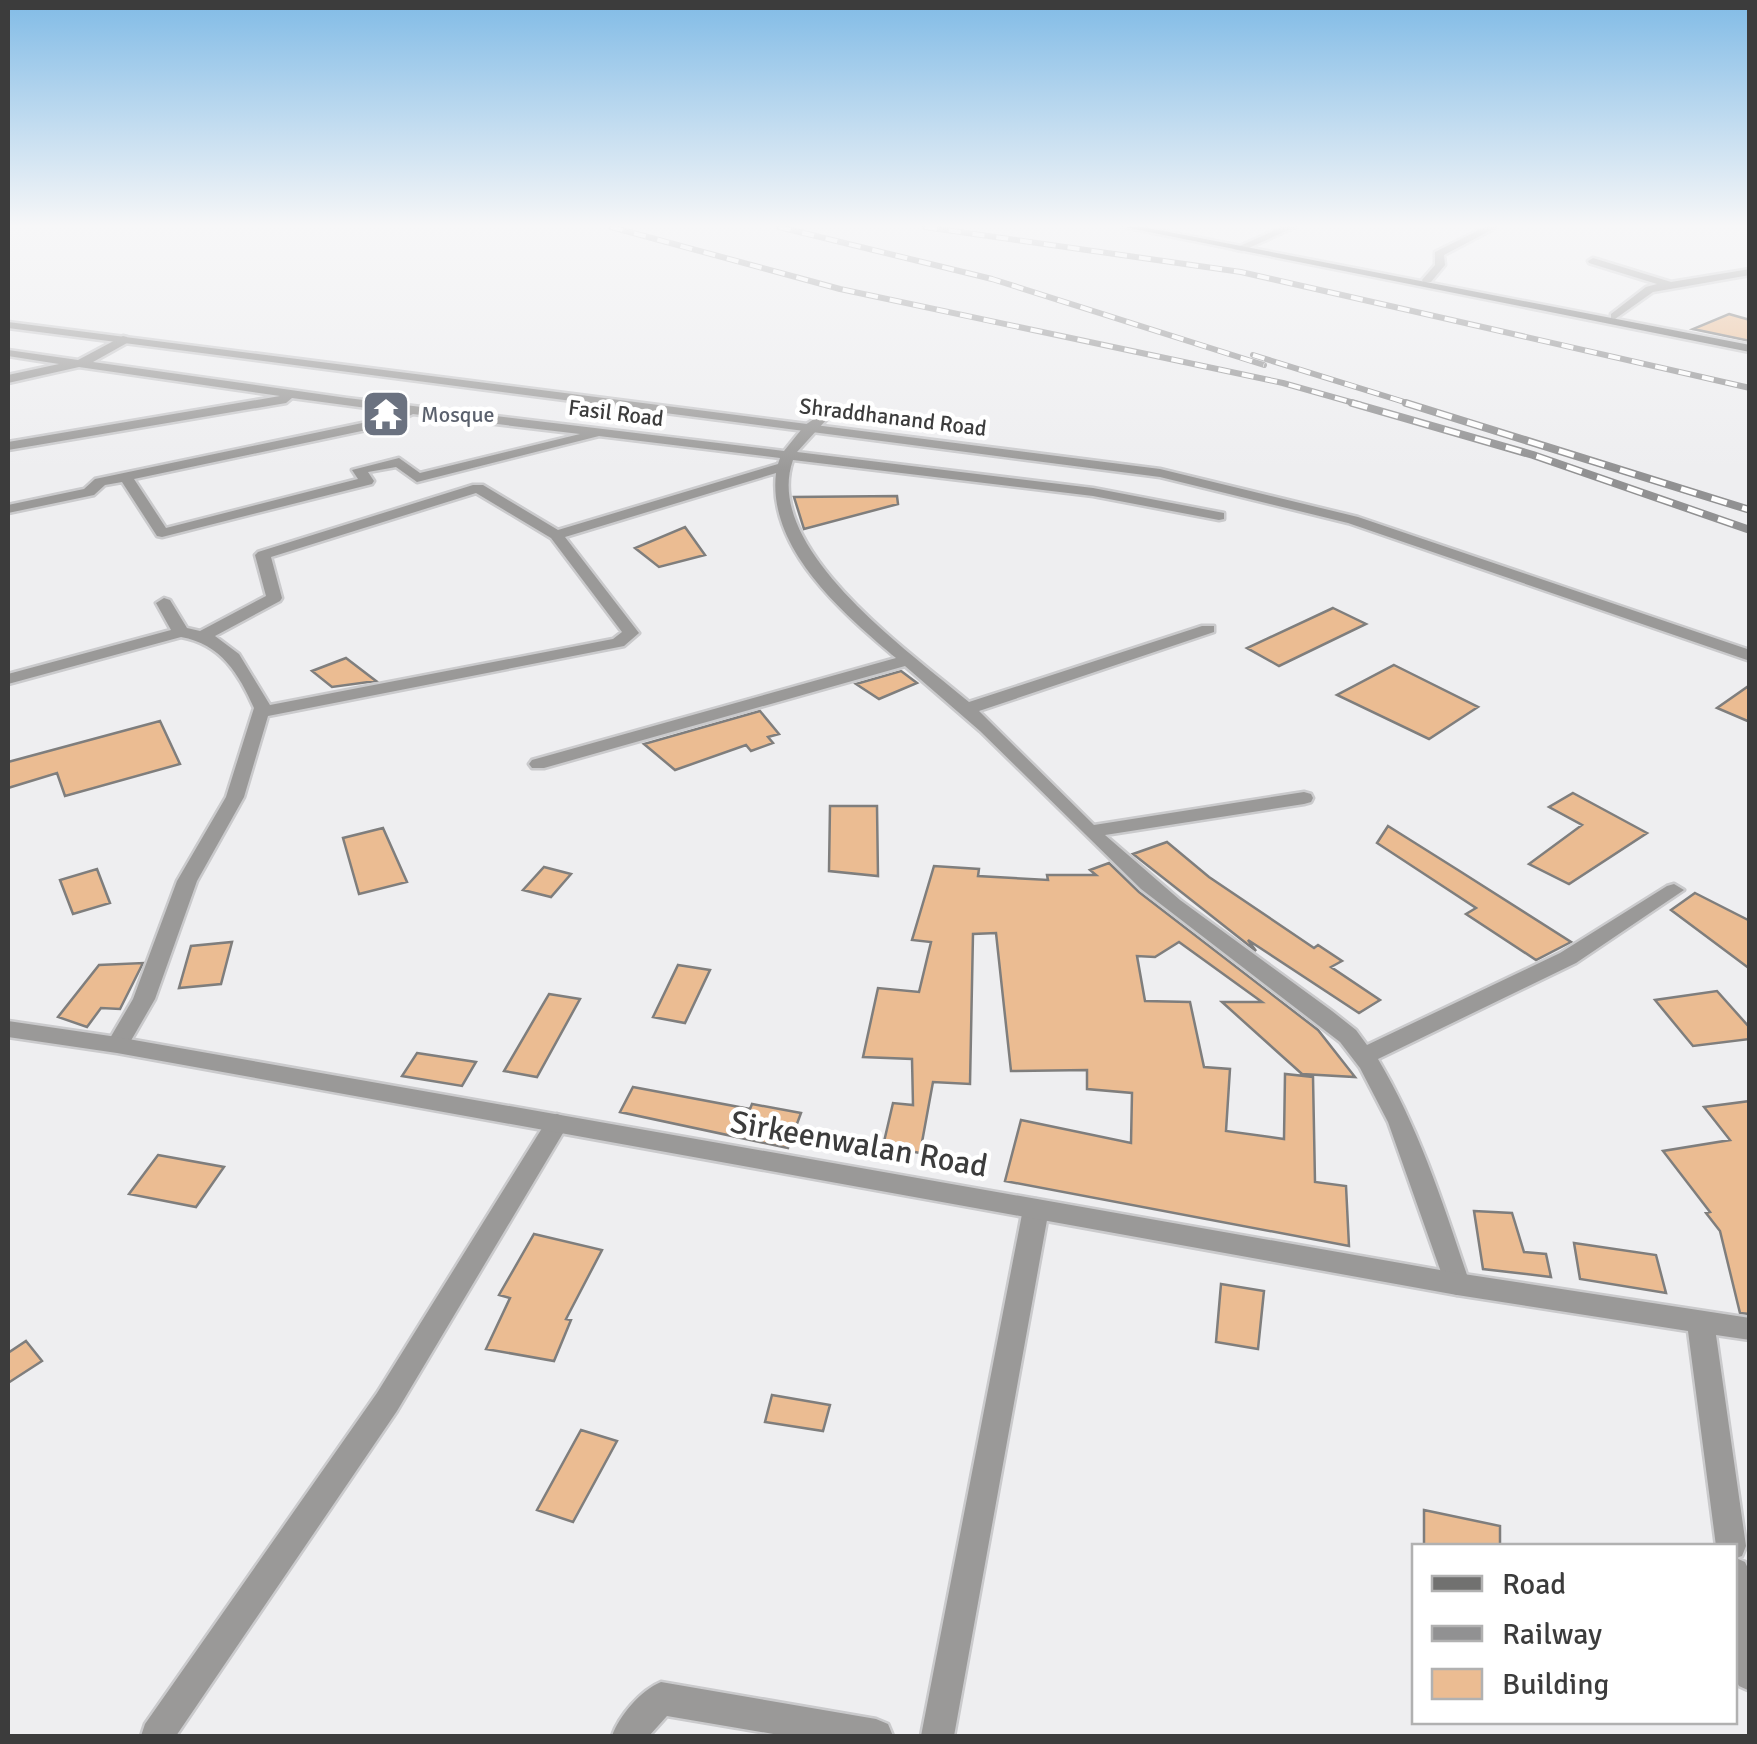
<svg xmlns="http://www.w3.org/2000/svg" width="1757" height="1744" viewBox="0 0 1757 1744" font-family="Signika,sans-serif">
	<rect width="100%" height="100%" fill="#eeeef0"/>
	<path fill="#ebbc92" stroke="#7f7e7d" stroke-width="2.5" d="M 1729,314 L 1750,320 L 1750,341 L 1693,329 Z
		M 897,496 L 898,504 L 804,529 L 794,497 Z
		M 685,527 L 705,555 L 659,567 L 635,548 Z
		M 1333,608 L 1366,624 L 1279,666 L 1247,648 Z
		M 346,658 L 376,681 L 332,687 L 312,671 Z
		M 1394,665 L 1478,707 L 1429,739 L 1337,695 Z
		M 901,671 L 917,683 L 879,699 L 856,684 Z
		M 1750,685 L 1750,722 L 1717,708 Z
		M 760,711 L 779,734 L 768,737 L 773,743 L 751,751 L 746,745 L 675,770 L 644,744 Z
		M 160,721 L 180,764 L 65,796 L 57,773 L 8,788 L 8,762 Z
		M 1573,793 L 1647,833 L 1569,884 L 1529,864 L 1582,825 L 1549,807 Z
		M 830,806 L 877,806 L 878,876 L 829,871 Z
		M 1388,826 L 1458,870 L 1571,942 L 1536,960 L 1466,914 L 1476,908 L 1377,843 Z
		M 383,828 L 407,882 L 359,894 L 343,838 Z
		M 1167,842 L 1209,877 L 1314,948 L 1318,945 L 1342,961 L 1331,967 L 1380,1000 L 1359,1013 L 1248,940 L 1256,951 L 1133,854 Z
		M 1109,863 L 1139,892 L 1318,1030 L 1355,1077 L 1302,1074 L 1222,1002 L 1262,1002 L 1179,942 L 1155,957 L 1137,956 L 1145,1001 L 1190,1002 L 1204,1067 L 1230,1069 L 1226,1131 L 1284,1139 L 1285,1074 L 1313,1077 L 1315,1182 L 1346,1186 L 1349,1246 L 1005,1181 L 1021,1120 L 1131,1143 L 1132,1093 L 1087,1089 L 1087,1070 L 1011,1071 L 996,933 L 973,934 L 970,1084 L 933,1082 L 920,1153 L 883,1146 L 893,1103 L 913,1105 L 912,1059 L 863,1057 L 878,988 L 919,992 L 931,942 L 912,940 L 934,866 L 979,869 L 978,876 L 1048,880 L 1047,875 L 1096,875 L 1090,870 Z
		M 544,867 L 571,874 L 551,897 L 523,890 Z
		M 97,869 L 110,903 L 73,914 L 60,880 Z
		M 1695,893 L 1750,921 L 1750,969 L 1671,910 Z
		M 232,942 L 221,984 L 179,988 L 191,946 Z
		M 143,963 L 120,1009 L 101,1008 L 87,1027 L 58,1017 L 99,965 Z
		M 678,965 L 710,970 L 685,1023 L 653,1017 Z
		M 1717,991 L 1750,1028 L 1750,1039 L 1693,1046 L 1655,1000 Z
		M 549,994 L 580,999 L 537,1077 L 504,1071 Z
		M 417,1053 L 476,1062 L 462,1086 L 402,1076 Z
		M 633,1087 L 750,1109 L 752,1104 L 801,1113 L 788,1148 L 620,1112 Z
		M 1750,1101 L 1750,1314 L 1740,1313 L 1720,1231 L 1706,1213 L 1710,1212 L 1663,1151 L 1730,1140 L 1704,1107 Z
		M 158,1155 L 224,1167 L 196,1207 L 129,1194 Z
		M 1474,1211 L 1512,1213 L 1524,1252 L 1546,1254 L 1551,1277 L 1483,1269 Z
		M 534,1234 L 602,1250 L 566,1319 L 571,1320 L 554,1361 L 486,1349 L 510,1298 L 499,1295 Z
		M 1574,1243 L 1656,1255 L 1666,1293 L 1580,1279 Z
		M 1221,1284 L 1264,1291 L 1258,1349 L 1216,1342 Z
		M 26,1341 L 42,1361 L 8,1383 L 8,1353 Z
		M 772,1395 L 830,1405 L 823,1431 L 765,1422 Z
		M 581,1430 L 617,1441 L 573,1522 L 537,1510 Z
		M 1424,1510 L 1500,1526 L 1500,1546 L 1424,1546 Z"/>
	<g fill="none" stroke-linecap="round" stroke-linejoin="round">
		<g stroke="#cacacc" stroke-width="5">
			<path id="minor" d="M 1282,227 L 1295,227 L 1242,251 L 1233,249 Z
				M 1485,227 L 1497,227 L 1444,255 L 1445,265 L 1431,282 L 1423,282 L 1422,280 L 1435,265 L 1435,252 Z
				M 1593,258 L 1671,282 L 1750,269 L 1750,275 L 1653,292 L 1615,319 L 1611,318 L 1611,314 L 1646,287 L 1657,284 L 1589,263 L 1588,261 Z
				M 123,336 L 127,337 L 127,343 L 93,362 L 347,398 L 784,451 L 805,425 L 820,415 L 827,419 L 797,452 L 1093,488 L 1224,513 L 1224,519 L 1219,520 L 1093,496 L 793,460 C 761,549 913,654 969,702 L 1202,626 L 1214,626 L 1214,632 L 979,711 L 1094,825 L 1304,792 L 1311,794 L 1313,798 L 1311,802 L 1304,804 L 1105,835 L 1180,900 L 1332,1011 L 1356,1030 L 1367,1045 L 1560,953 L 1667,886 L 1674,884 L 1684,890 L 1576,963 L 1378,1059 C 1420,1130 1444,1206 1470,1284 L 1466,1292 L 1457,1295 L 1448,1292 L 1388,1122 L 1360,1068 L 1340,1042 L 1141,889 L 980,731 L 905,666 L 544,768 L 532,768 L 529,764 L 532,760 L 896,658 C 844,614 767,549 776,473 L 565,537 L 639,633 L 624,646 L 268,716 L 244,797 L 197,881 L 155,999 L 125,1051 L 109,1051 L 106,1045 L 133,999 L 177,881 L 226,797 L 254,708 C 239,674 221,644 181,637 L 8,684 L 8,674 L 171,630 L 156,603 L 164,598 L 170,600 L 187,628 L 200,631 L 266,596 L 255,555 L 258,552 L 473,485 L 483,485 L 558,530 L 778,464 L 780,458 L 599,436 L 417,482 L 396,467 L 368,472 L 374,481 L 372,484 L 162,537 L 157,536 L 122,482 L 105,485 L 94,495 L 8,513 L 8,505 L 84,489 L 95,479 L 386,418 L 397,412 L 292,398 L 286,403 L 8,450 L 8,442 L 280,396 L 79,367 L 8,383 L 8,375 L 59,364 L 8,356 L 8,350 L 78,360 ZM 413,414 L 580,434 L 420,473 L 399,458 L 352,470 L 358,479 L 166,528 L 134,479 L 390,425 ZM 476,493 L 551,538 L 622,632 L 613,639 L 270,705 L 239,654 L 215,636 L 280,601 L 282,598 L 271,557 Z
				M 557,1114 L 565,1117 L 569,1123 L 397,1411 L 176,1736 L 141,1736 L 145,1724 L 377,1393 L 549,1117 Z
				M 1036,1199 L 1045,1202 L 1049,1209 L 954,1736 L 921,1736 L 1023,1209 L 1027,1202 Z
				M 661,1682 L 876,1719 L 888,1724 L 893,1736 L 785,1736 L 667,1716 L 649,1736 L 612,1736 C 619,1716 641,1690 661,1682 Z"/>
		</g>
		<g stroke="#cacacc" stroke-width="5">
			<path id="tertiary" d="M 8,322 L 1160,469 L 1358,517 L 1750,650 L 1750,661 L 1348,523 L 1160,477 L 8,328 Z
				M 8,1021 L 117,1037 L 1457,1273 L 1750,1318 L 1750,1340 L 1716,1335 L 1746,1546 L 1742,1556 L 1736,1558 L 1745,1562 L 1750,1573 L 1750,1691 L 1739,1686 L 1734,1677 L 1734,1546 L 1716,1546 L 1688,1331 L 1457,1295 L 117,1053 L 8,1037 Z"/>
		</g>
		<g stroke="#cacacc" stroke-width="5">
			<path id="secondary" d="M 1124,227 L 1143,227 L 1750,345 L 1750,352 Z"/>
		</g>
		<use href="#minor" fill="#9a9998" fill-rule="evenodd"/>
		<use href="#tertiary" fill="#9a9998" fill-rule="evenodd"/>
		<use href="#secondary" fill="#717170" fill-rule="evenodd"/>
		<g stroke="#919192" stroke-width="6">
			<path id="rail-far1" d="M 611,227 L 840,289 L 1283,383 L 1361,405
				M 779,227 L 992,279 L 1264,365
				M 925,227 L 1241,272 L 1750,388
				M 1253,355 L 1414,405"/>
		</g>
		<g stroke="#919192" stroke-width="8">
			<path id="rail" d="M 1352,403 L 1533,455 L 1750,530
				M 1406,403 L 1750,510"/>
		</g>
		<use href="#rail-far1" stroke="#fff" stroke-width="4" stroke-dasharray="12" stroke-linecap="butt"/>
		<use href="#rail" stroke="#fff" stroke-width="5" stroke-dasharray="16" stroke-linecap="butt"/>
	</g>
	<linearGradient id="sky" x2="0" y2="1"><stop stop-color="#81bbe6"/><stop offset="0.48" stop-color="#f7f7f8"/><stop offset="1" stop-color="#f7f7f8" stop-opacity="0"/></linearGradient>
	<rect width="1757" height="471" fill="url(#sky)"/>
	<defs>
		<g id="temple-square" transform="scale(2.5)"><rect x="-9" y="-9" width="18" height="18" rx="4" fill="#6b7280" stroke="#fff"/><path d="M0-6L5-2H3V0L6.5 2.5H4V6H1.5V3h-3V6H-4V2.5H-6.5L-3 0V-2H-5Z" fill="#fff"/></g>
	</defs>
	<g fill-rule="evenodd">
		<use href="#temple-square" x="386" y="414"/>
	</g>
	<g text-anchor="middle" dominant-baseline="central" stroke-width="9" stroke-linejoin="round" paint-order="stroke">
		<g font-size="22" fill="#3c3c3c" stroke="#fff">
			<text transform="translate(616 413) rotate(7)">Fasil Road</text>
			<text transform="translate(893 417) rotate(7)">Shraddhanand Road</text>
		</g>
		<g font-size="22" fill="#5b616d" stroke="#fff" text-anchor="start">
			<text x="421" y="414">Mosque</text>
		</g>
		<g font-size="32" fill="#3c3c3c" stroke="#fff">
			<text transform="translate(859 1144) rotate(10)">Sirkeenwalan Road</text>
		</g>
	</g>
	<rect width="1757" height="1744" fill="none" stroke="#3c3c3c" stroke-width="20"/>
	<rect x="1412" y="1544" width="325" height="180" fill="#ffffff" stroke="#b1b1b1" stroke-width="2.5"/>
	<rect x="1432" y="1576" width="50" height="15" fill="#717170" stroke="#b1b1b1" stroke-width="2.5"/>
	<text x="1502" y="1594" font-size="30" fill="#3c3c3c">Road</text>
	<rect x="1432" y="1626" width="50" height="15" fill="#919192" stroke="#b1b1b1" stroke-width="2.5"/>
	<text x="1502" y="1644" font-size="30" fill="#3c3c3c">Railway</text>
	<rect x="1432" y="1669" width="50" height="30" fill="#ebbc92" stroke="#b1b1b1" stroke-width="2.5"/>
	<text x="1502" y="1694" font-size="30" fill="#3c3c3c">Building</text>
</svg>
